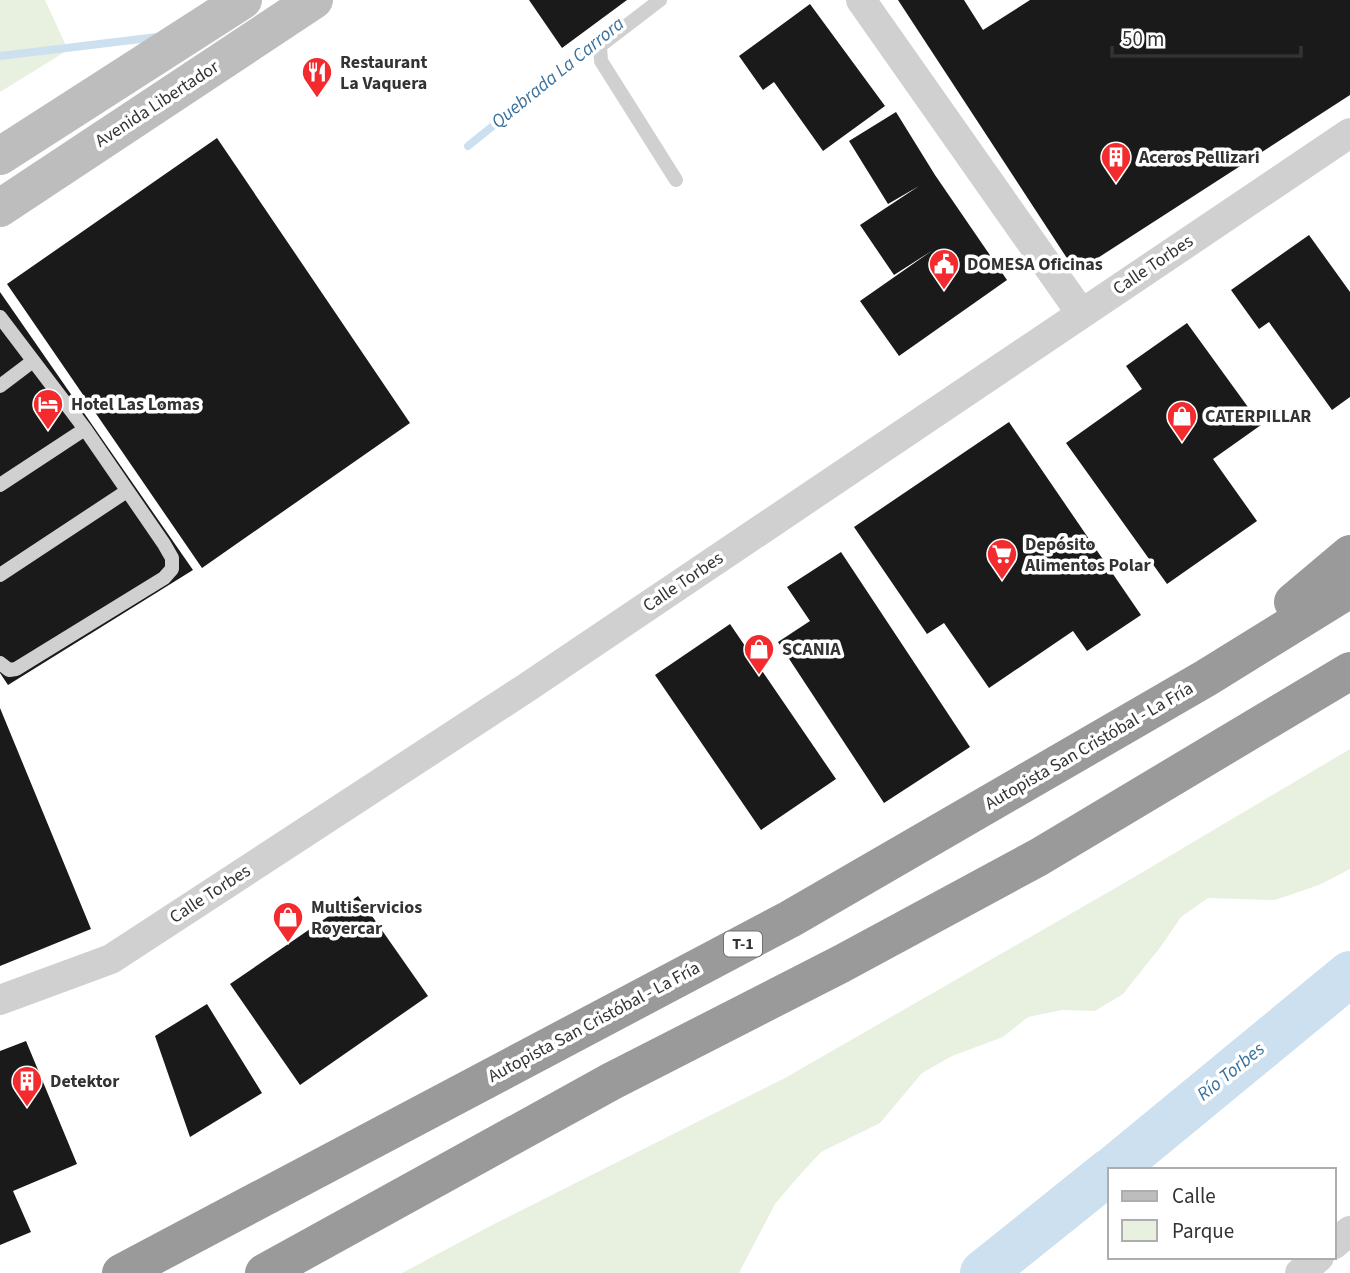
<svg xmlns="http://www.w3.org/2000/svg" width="1350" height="1273" viewBox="0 0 1350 1273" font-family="'Source Sans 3',sans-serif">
	<rect width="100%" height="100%" fill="#fff"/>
	<path fill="#e8f0e0" d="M 0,0 L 45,0 L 68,50 L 0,92 Z
		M 1350,749 L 1350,869 L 1319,885 L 1275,900 L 1208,898 L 1181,917 L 1162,945 L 1123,994 L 1095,1011 L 1062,1010 L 1028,1017 L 1003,1037 L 952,1056 L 922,1073 L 880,1123 L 821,1152 L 798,1177 L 775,1204 L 739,1273 L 402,1273 L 496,1223 L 785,1078 L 1131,879 Z"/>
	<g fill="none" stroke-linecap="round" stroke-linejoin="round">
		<path stroke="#cce0f0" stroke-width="8" d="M 0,56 L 157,37
			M 468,146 L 602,38"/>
		<path stroke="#cce0f0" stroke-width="46" d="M 1112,1170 L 1350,974
			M 983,1273 L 1110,1171"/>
	</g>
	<path fill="#1a1a1a" d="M 529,0 L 627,0 L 562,48 Z
		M 898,0 L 964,0 L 983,30 L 1030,0 L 1350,0 L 1350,95 L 1076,272 Z
		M 810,4 L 885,106 L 823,151 L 774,82 L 763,90 L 739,56 Z
		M 896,112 L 935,175 L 1007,280 L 899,356 L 860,301 L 933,250 L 894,275 L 860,225 L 919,186 L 888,204 L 849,141 Z
		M 217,138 L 410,423 L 202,568 L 7,284 Z
		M 1309,235 L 1350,292 L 1350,397 L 1332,410 L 1269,322 L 1259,329 L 1231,290 Z
		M 0,292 L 193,570 L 8,685 L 0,673 Z
		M 1187,323 L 1261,425 L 1213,459 L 1257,521 L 1167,584 L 1066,443 L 1142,389 L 1126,366 Z
		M 1009,422 L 1141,615 L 1087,651 L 1073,631 L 989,688 L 944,623 L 927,634 L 854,527 Z
		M 841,552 L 970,747 L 884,803 L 778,642 L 810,621 L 787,587 Z
		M 730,624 L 836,779 L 761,830 L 655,675 Z
		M 0,708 L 91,929 L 0,966 Z
		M 358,896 L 428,996 L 300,1085 L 230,984 Z
		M 207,1004 L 262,1093 L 190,1137 L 155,1036 Z
		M 26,1041 L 77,1164 L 13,1191 L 31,1232 L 0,1245 L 0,1051 Z"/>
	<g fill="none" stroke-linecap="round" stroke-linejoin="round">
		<path stroke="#d0d0d0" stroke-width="14" d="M 660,0 L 600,46 L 601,61 L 676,180
			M 0,317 L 85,429 L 164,544 L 172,558 L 172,569 L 164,578 L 16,669 L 9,670 L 0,663
			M 0,386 L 33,361
			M 0,485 L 85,429
			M 0,575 L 127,491"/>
		<path stroke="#d0d0d0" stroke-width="30" d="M 861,0 L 1081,313
			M 0,1000 L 111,959 L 526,688 L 1350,133
			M 1334,1244 L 1350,1231
			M 1300,1273 L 1319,1257"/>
		<path stroke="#bdbdbd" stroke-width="38" d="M 0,156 L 243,0
			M 0,208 L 314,0"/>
		<path stroke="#9a9a9a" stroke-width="38" d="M 1293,602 L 1350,554
			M 121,1273 L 790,919 L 1206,678 L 1350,589
			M 264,1273 L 612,1081 L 841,964 L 1039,857 L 1350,671"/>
	</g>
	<defs>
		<g id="restaurant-pin" transform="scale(1.575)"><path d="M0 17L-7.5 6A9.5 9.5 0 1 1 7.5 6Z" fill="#f32b2f" stroke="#fff"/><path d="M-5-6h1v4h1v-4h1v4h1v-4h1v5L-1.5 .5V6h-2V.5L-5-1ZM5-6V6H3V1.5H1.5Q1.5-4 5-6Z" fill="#fff"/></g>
		<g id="building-pin" transform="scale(1.575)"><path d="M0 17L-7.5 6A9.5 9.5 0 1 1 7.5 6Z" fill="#f32b2f" stroke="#fff"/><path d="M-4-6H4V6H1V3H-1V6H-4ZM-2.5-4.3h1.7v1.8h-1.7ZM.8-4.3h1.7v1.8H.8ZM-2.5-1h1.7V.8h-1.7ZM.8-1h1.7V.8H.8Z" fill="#fff"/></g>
		<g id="civic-pin" transform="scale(1.575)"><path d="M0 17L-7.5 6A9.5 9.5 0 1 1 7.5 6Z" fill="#f32b2f" stroke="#fff"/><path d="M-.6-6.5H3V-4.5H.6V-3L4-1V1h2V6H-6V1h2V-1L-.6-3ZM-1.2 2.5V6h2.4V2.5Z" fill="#fff"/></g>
		<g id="hotel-pin" transform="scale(1.575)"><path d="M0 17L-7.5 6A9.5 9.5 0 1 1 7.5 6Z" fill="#f32b2f" stroke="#fff"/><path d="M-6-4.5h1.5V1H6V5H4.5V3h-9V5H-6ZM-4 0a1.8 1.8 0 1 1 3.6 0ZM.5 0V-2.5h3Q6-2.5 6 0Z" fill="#fff"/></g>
		<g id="shop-pin" transform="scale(1.575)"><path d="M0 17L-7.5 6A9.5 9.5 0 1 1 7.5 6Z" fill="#f32b2f" stroke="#fff"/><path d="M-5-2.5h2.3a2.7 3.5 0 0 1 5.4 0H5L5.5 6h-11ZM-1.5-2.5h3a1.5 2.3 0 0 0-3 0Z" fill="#fff"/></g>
		<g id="supermarket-pin" transform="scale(1.575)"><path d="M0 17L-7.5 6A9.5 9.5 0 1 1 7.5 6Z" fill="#f32b2f" stroke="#fff"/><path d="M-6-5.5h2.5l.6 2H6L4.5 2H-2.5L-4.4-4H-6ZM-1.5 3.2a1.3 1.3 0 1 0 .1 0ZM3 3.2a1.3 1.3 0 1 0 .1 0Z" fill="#fff"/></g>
	</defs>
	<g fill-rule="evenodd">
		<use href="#restaurant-pin" x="317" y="72"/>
		<use href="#building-pin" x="1116" y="157"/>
		<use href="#civic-pin" x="944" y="264"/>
		<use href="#hotel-pin" x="48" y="404"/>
		<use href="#shop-pin" x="1182" y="416"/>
		<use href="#supermarket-pin" x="1002" y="554"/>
		<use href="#shop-pin" x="759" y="649"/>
		<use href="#shop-pin" x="288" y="917"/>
		<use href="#building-pin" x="27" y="1081"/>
	</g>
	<g text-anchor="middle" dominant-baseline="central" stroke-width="7" stroke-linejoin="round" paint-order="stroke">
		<rect fill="#fff" stroke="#707070" stroke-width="2" x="724" y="931.5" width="38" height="25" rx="5"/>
		<g font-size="16" font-weight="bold" fill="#333">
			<text x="743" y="944">T-1</text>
		</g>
		<g font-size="18" font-weight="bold" fill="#333" stroke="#fff" text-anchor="start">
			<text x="340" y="62">Restaurant<tspan x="340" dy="21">La Vaquera</tspan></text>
			<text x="1139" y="157">Aceros Pellizari</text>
			<text x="967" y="264">DOMESA Oficinas</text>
			<text x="71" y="404">Hotel Las Lomas</text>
			<text x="1205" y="416">CATERPILLAR</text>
			<text x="1025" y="544">Depósito<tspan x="1025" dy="21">Alimentos Polar</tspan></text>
			<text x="782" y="649">SCANIA</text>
			<text x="311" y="907">Multiservicios<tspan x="311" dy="21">Royercar</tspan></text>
			<text x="50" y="1081">Detektor</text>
		</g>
		<g font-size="18" fill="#333" stroke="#fff">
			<text transform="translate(157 104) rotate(-33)">Avenida Libertador</text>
			<text transform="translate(1153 265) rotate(-34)">Calle Torbes</text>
			<text transform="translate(683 582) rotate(-34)">Calle Torbes</text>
			<text transform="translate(1089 746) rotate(-30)">Autopista San Cristóbal - La Fría</text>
			<text transform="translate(210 894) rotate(-33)">Calle Torbes</text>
			<text transform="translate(594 1022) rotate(-28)">Autopista San Cristóbal - La Fría</text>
		</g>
		<g font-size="19" font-style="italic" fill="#38719d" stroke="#fff">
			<text transform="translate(558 73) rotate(-39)">Quebrada La Carrora</text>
			<text transform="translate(1231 1072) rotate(-39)">Río Torbes</text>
		</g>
	</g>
	<rect x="1108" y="1168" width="228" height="91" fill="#ffffff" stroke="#adadad" stroke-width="2"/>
	<rect x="1122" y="1191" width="35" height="10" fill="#bdbdbd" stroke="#adadad" stroke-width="2"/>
	<text x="1172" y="1203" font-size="21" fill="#333333">Calle</text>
	<rect x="1122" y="1220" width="35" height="21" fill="#e8f0e0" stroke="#adadad" stroke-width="2"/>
	<text x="1172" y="1238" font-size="21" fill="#333333">Parque</text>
	<path d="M1112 46v10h189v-10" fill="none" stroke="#333333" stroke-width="3.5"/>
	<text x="1122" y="46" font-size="21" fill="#333333" stroke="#ffffff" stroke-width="5" paint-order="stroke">50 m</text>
</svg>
